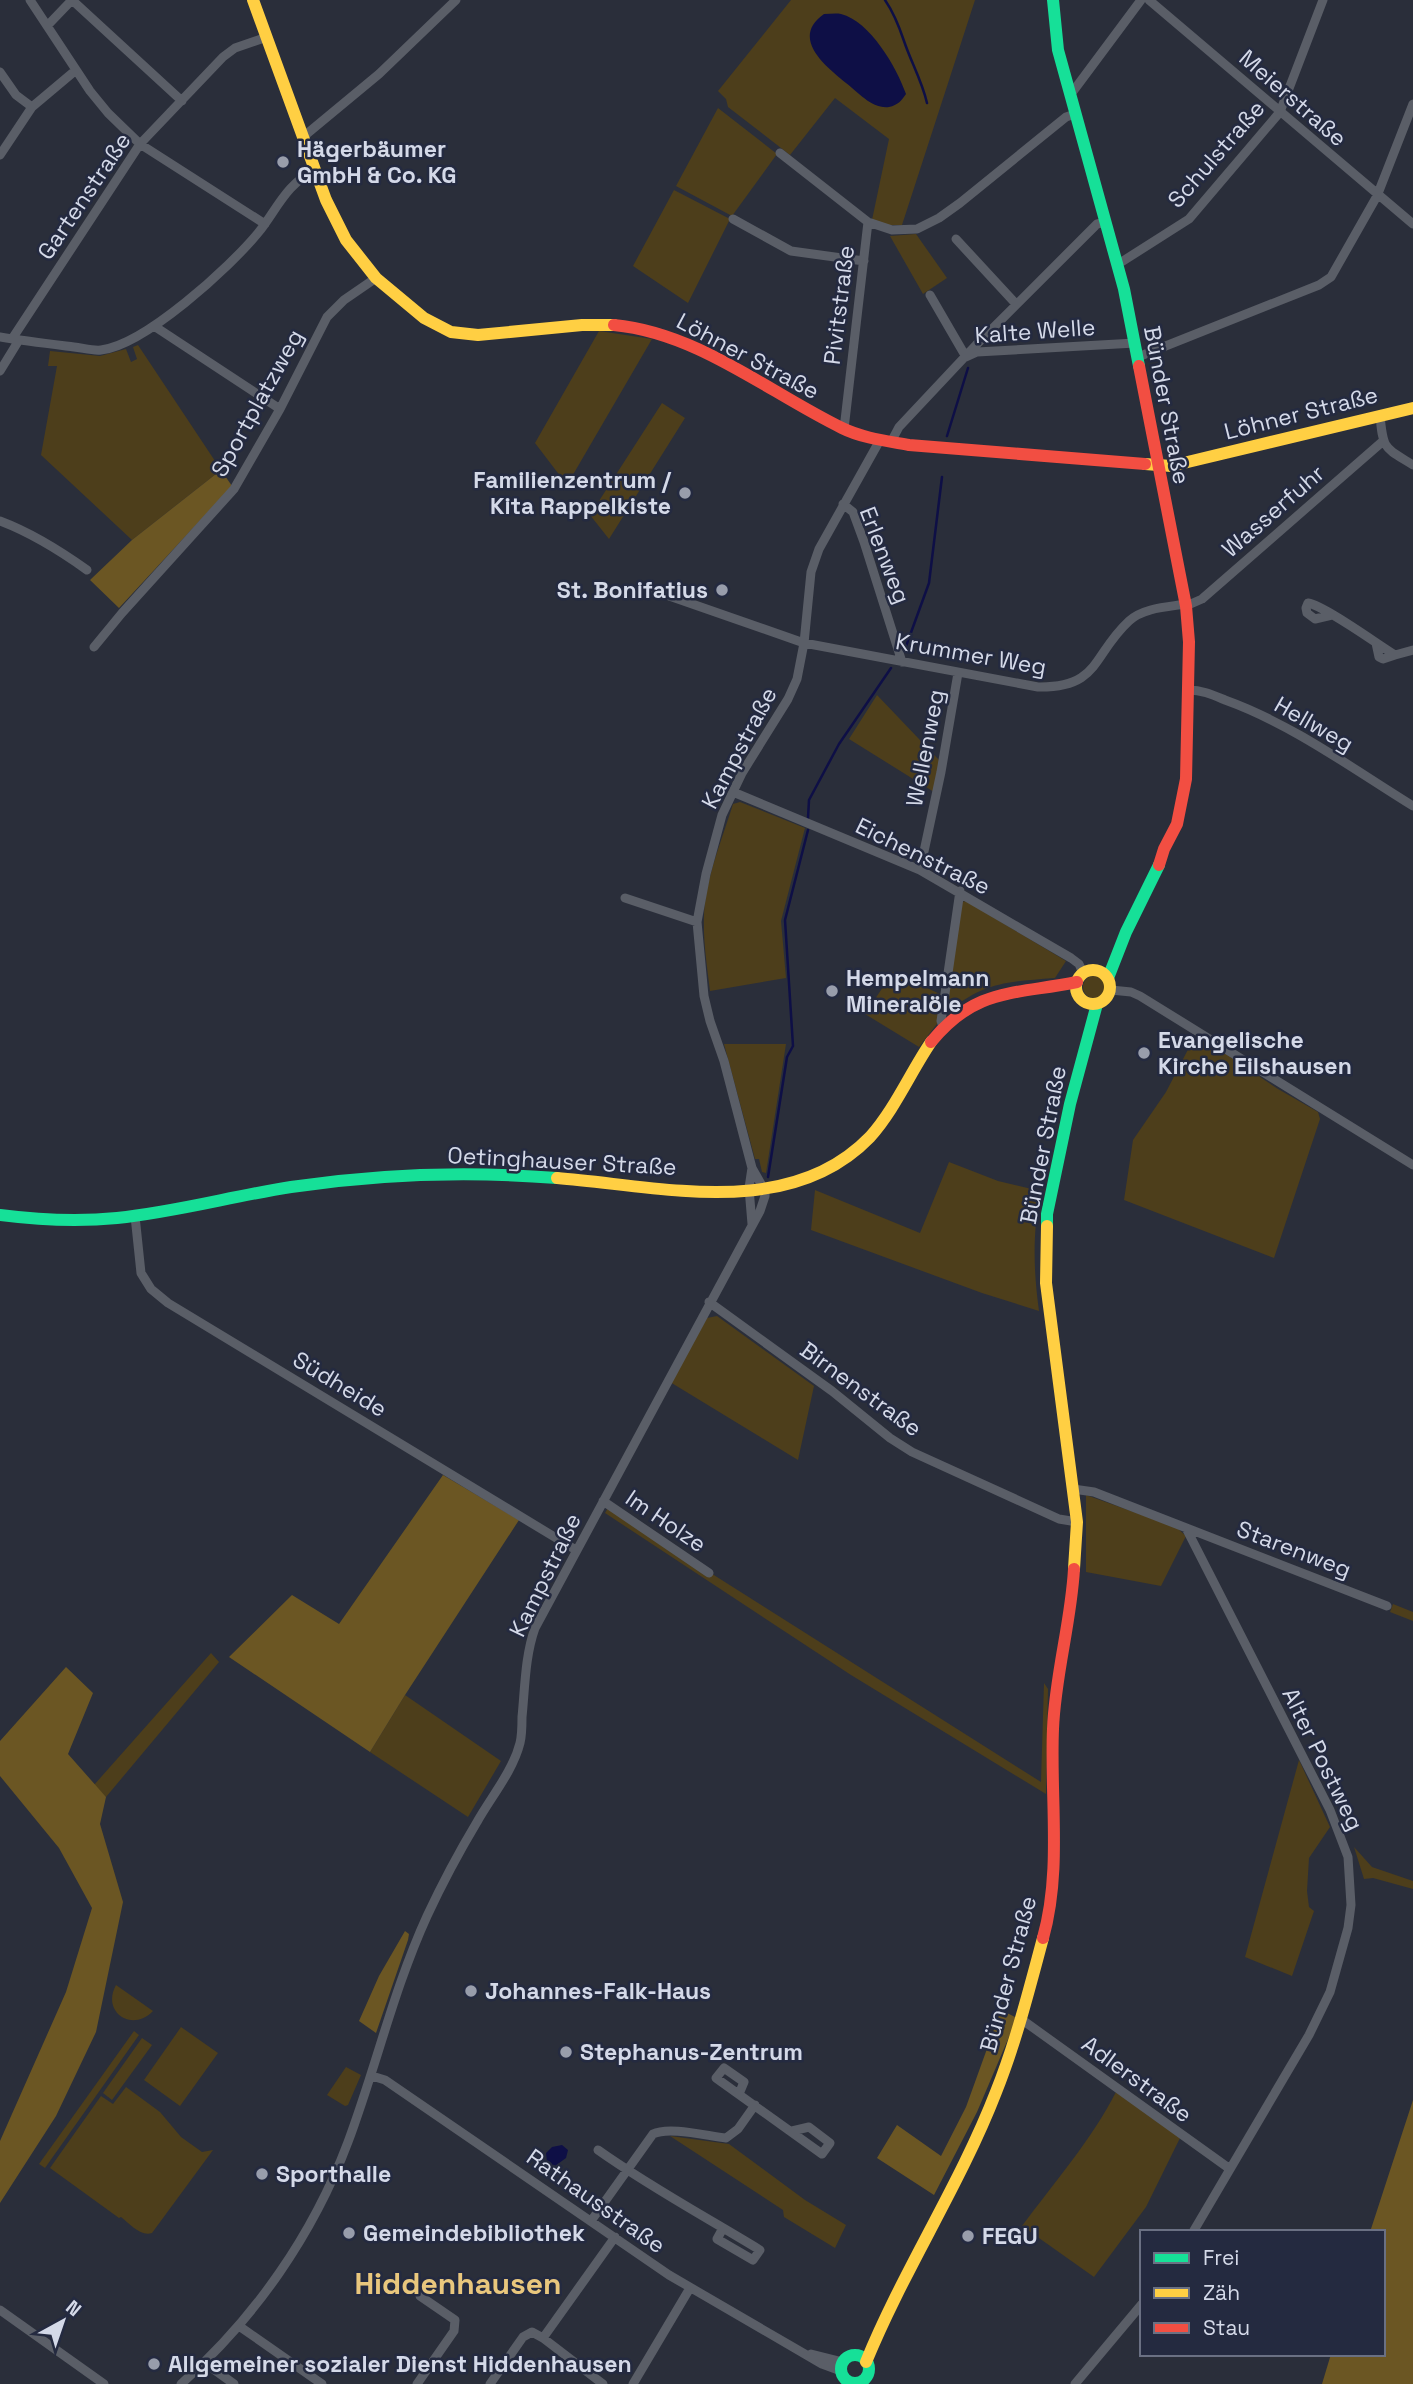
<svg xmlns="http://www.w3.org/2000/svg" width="1413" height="2384" viewBox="0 0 1413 2384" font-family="'Space Grotesk',sans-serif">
	<rect width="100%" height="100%" fill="#2a2e3a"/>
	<path fill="#4d3e1b" d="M 791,0 L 975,0 L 902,225 L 887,225 L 872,220 L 889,139 L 835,98 L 790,155 L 728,107 L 726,99 L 718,91 Z
		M 718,108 L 777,154 L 732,216 L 676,186 Z
		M 674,190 L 730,219 L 688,303 L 633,266 Z
		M 916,234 L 947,278 L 923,294 L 890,236 Z
		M 599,331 L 652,339 L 567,485 L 535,443 Z
		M 138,345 L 221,470 L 132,540 L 41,455 L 57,366 L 48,366 L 50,351 L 100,356 L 126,349 L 131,362 L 137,359 L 133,347 Z
		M 662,403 L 685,418 L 609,539 L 590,515 Z
		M 877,695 L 940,761 L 934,792 L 849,739 Z
		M 740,802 L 805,828 L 781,921 L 786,978 L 710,991 C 707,966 703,941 704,915 C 706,877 722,840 733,804 Z
		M 966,901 L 1066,961 L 1055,978 C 1006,982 983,982 944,1015 L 962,902 Z
		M 893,972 L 942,995 L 940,1020 L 919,1047 L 865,1014 Z
		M1083 987a11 11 0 1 1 22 0a11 11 0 1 1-22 0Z
		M 1196,1034 L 1278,1089 L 1318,1112 L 1320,1119 L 1274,1258 L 1124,1200 L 1133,1140 L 1166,1092 Z
		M 724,1044 L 786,1044 L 766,1173 L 762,1172 L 759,1159 L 755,1159 Z
		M 949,1162 L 998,1181 L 1040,1191 C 1033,1236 1033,1266 1039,1311 L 982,1293 L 811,1230 L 815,1190 L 920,1233 Z
		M 717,1316 L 814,1386 L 798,1460 L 670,1382 L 707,1318 Z
		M 1086,1495 L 1176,1527 L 1186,1536 L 1161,1586 L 1086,1572 Z
		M 608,1508 L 1041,1782 L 1044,1683 L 1048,1689 L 1046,1794 L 851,1675 L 605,1513 Z
		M 1393,1604 L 1413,1612 L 1413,1621 L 1390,1612 Z
		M 211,1653 L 219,1662 L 106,1797 L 94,1785 Z
		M 405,1695 L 501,1761 L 468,1817 L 370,1752 Z
		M 1299,1760 L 1330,1827 L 1309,1858 L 1307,1891 L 1309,1907 L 1314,1911 L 1292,1976 L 1245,1957 Z
		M 1354,1847 L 1372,1867 L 1413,1881 L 1413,1889 L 1373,1878 L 1364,1879 Z
		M 116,1985 L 153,2011 C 132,2033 101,2012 116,1985 Z
		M 181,2027 L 218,2053 L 180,2106 L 144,2080 Z
		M 134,2031 L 139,2035 L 45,2168 L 39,2164 Z
		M 142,2038 L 152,2045 L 112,2100 L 103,2093 Z
		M 346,2067 L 361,2075 L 348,2105 L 345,2106 L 327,2095 Z
		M 126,2087 L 160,2112 L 181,2137 L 202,2152 L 213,2150 L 152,2233 C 141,2237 130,2224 121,2217 L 119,2218 L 50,2168 L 101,2096 L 113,2104 Z
		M 1116,2092 L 1180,2138 L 1146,2207 L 1094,2277 L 1022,2226 C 1054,2183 1092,2139 1116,2092 Z
		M 670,2136 L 729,2144 L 805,2200 L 846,2225 L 835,2248 L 784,2217 L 783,2210 Z"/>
	<path fill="#6b5623" d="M 221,470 L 232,486 L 119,608 L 90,580 L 132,540 Z
		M 443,1475 L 519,1520 L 405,1695 L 370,1752 L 229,1657 L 292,1595 L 339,1624 Z
		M 66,1667 L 93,1693 L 68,1754 L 106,1797 L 100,1824 L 123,1902 L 96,2032 L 56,2116 L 0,2203 L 0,2141 L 66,1992 L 92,1908 L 59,1848 L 0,1776 L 0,1741 Z
		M 405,1931 L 409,1934 L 408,1940 L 376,2033 L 359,2021 L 379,1976 Z
		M 1001,2010 L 1017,2018 L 977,2112 L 934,2195 L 877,2158 L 897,2125 L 941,2156 L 966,2107 Z
		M 1413,2100 L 1413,2384 L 1322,2384 L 1331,2354 L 1383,2354 L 1383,2232 L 1370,2232 Z"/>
	<path fill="#0e0f46" d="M 824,14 C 830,14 836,13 841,14 C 870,21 897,68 906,94 C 901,101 898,105 889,107 C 872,109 859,93 846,83 C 825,66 790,38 824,14 Z
		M 562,2145 L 568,2150 L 566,2158 L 555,2166 L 547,2162 L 546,2153 L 552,2147 Z"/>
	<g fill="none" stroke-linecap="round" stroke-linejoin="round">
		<path stroke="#0e0f46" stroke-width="2.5" d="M 885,0 C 894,13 899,26 904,41 C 911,62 922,81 927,103
			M 947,436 L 968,368
			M 905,649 L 929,583 L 942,477
			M 808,818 L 809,800 L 839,744 L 891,668
			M 768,1177 L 787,1057 L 793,1046 L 785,920 L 808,830"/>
		<path stroke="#5a5e67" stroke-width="9" d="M 30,0 L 90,91 L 108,113 L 140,144 L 265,224
			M 72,0 L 182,101
			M 1149,0 L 1413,224
			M 47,26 L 72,0
			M 0,72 L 16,95 L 32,107
			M 1069,92 L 1074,90 L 1141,0
			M 303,137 L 379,74 L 456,0
			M 780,153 L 868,222 L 892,230 L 917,229 L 939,218 L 960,203 L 1066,117 L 1075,114
			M 0,155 L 32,107 L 76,70
			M 733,219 L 791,251 L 864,261
			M 956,239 L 1016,304
			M 1117,262 L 1123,261 L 1189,219 L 1280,112 L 1323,0
			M 930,295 L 966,357 L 977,352 L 1135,343
			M 154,326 L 280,409
			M 0,337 C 25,341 50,344 74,347 C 83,348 93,351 101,350 C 145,345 230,267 258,233 C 276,211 287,182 315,171
			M 12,339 L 140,144 L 223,57 L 235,48 L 267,37
			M 1138,357 L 1319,285 L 1331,277 L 1377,196 L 1413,104
			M 0,371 L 19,340
			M 1380,415 C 1383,450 1384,447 1413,465
			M 844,429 L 868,222
			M 891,442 L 899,427 L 976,345 L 1097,224 L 1106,222
			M 843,504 L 853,512 L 864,542 L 902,662
			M 0,521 C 32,533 59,550 87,570
			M 652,590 L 804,643 L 1038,687 C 1100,688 1092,655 1129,621 C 1143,608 1167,607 1186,604
			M 1186,606 L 1202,599 L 1382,442
			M 1332,615 L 1315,619 L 1307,613 L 1306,608 L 1308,603 C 1325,606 1377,644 1395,655 L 1413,650
			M 1376,643 L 1379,657 L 1383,659 L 1395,655
			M 94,647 L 122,613 L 234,489 L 280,409 L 327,317 L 344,300 L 376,278
			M 1189,690 C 1202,690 1213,695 1225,700 C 1292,724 1353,769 1413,806
			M 733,792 L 920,870 L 1071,958 L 1079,964 L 1083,973
			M 920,870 L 941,772 L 958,673
			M 625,898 L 697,922
			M 1111,990 L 1131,992 L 1140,996 L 1413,1165
			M 944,1029 L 941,1021 L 960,891
			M 135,1216 L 141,1273 L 151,1289 L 168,1303 L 576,1550
			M 752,1224 L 749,1188 L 752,1168
			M 709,1302 L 832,1391 L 890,1438 L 912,1452 L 1059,1519 L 1077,1522
			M 1073,1489 L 1094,1492 L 1387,1606
			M 603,1501 L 709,1573
			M 1186,1528 L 1330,1810 L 1348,1857 L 1351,1905 L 1348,1928 L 1330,1992 L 1309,2035 L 1193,2232
			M 1021,2019 L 1230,2169
			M 372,2076 L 385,2080 L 669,2275 L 822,2364 L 841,2371
			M 739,2094 L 744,2082 L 724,2068 L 716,2078 L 822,2154 L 830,2143 L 809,2127 L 792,2131
			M 598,2150 C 650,2187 706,2217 760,2250 L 753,2260 L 717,2239 L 723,2228
			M 591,2221 L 653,2134 C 669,2126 707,2136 726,2138 L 738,2129 L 755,2105
			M 0,2310 L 104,2384
			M 239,2326 L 322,2384
			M 543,2338 L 615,2237
			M 811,2354 L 843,2362
			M 205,2363 L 234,2384
			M 181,2384 C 255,2318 313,2235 348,2142 C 376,2067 394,1988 427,1916 C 442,1884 459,1852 477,1822 C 491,1797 513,1771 520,1743 C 522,1735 522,1725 522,1717 C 525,1687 525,1656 535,1628 L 760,1211 L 765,1196 L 765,1191 L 752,1168 L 724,1061 L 710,1021 L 704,996 L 697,922 L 706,874 L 722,815 L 742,773 L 788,699 L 797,679 L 804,643 L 811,572 L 819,549 L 880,440
			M 417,2384 L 454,2331 L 455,2320 L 420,2296
			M 490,2384 L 523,2337 L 532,2332 L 543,2338 L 603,2384
			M 633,2384 L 690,2288
			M 1075,2384 L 1142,2304"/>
		<path stroke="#16e098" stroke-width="12" d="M 1053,0 L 1058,50 L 1124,289 L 1139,366
			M 1108,978 L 1126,932 L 1159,865
			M 0,1215 C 39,1220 78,1222 117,1218 C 176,1212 233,1196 291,1187 C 379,1174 468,1171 557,1178
			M 1047,1226 L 1047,1214 L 1070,1104 L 1097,1004
			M841 2369a14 14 0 1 1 28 0a14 14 0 1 1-28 0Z"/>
		<path stroke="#ffcf43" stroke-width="12" d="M 253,0 L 326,200 L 346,240 L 376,278 L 424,318 L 451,332 L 478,335 L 582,325 L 614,325
			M 1145,464 L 1171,466 L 1413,408
			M1076 987a17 17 0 1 1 34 0a17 17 0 1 1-34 0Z
			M 557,1178 C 660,1186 789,1221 870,1137 C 895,1109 910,1073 931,1042
			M 1047,1226 L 1046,1283 L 1077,1522 L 1074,1569
			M 866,2362 C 904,2269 960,2185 996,2092 C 1016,2042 1029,1990 1043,1938"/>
		<path stroke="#f24e42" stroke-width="12" d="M 614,325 C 698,333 768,392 842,428 C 862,438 887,441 909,445 L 1145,464
			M 1139,366 L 1186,606 L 1189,642 L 1186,779 L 1177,824 L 1164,849 L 1159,865
			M 931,1042 C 976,987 1014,995 1077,982
			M 1043,1938 C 1062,1871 1050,1798 1053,1729 C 1055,1675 1071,1623 1074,1569"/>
	</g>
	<g fill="#989dab" stroke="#242a40" stroke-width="2.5">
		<circle cx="283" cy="162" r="7"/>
		<circle cx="685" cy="493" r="7"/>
		<circle cx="722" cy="590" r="7"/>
		<circle cx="832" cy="991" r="7"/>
		<circle cx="1144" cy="1053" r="7"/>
		<circle cx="471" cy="1991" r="7"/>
		<circle cx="566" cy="2052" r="7"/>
		<circle cx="262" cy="2174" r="7"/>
		<circle cx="349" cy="2233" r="7"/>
		<circle cx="968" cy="2236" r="7"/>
		<circle cx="154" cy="2364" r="7"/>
	</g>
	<g text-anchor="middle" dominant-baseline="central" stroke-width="5" stroke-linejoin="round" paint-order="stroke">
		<g font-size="23" fill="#d4d9e8" stroke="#242a40">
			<text transform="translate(1293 98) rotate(41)">Meierstraße</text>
			<text transform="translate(1216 154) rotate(-49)">Schulstraße</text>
			<text transform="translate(84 196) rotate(-56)">Gartenstraße</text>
			<text transform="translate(839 305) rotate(-83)">Pivitstraße</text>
			<text transform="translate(1035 331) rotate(-4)">Kalte Welle</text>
			<text transform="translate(748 356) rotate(28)">Löhner Straße</text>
			<text transform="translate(257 403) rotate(-61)">Sportplatzweg</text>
			<text transform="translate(1167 405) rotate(79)">Bünder Straße</text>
			<text transform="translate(1301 413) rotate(-14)">Löhner Straße</text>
			<text transform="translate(1273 511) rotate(-41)">Wasserfuhr</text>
			<text transform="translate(885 555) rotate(69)">Erlenweg</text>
			<text transform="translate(971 654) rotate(10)">Krummer Weg</text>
			<text transform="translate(1314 724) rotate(30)">Hellweg</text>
			<text transform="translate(739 748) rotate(-62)">Kampstraße</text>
			<text transform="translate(925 748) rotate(-79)">Wellenweg</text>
			<text transform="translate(923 856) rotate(26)">Eichenstraße</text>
			<text transform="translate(1043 1145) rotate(-79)">Bünder Straße</text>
			<text transform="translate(562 1161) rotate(3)">Oetinghauser Straße</text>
			<text transform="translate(340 1384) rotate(31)">Südheide</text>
			<text transform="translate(861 1389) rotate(36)">Birnenstraße</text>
			<text transform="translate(666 1521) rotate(34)">Im Holze</text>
			<text transform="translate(1294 1549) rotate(21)">Starenweg</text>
			<text transform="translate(545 1575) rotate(-64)">Kampstraße</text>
			<text transform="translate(1323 1759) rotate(64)">Alter Postweg</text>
			<text transform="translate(1008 1974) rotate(-75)">Bünder Straße</text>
			<text transform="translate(1137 2079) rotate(36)">Adlerstraße</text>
			<text transform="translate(596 2201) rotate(35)">Rathausstraße</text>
		</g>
		<g font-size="23" font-weight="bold" fill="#d4d9e8" stroke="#242a40" text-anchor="start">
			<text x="297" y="149">Hägerbäumer<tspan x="297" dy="26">GmbH &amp; Co. KG</tspan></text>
			<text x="671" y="480" text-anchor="end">Familienzentrum /<tspan x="671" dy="26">Kita Rappelkiste</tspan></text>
			<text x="708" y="590" text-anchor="end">St. Bonifatius</text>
			<text x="846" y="978">Hempelmann<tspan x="846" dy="26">Mineralöle</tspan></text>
			<text x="1158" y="1040">Evangelische<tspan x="1158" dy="26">Kirche Eilshausen</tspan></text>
			<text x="485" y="1991">Johannes-Falk-Haus</text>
			<text x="580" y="2052">Stephanus-Zentrum</text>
			<text x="276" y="2174">Sporthalle</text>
			<text x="363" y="2233">Gemeindebibliothek</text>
			<text x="982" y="2236">FEGU</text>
			<text x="168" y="2364">Allgemeiner sozialer Dienst Hiddenhausen</text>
		</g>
		<g font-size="30" font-weight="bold" fill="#e9c77d" stroke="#242a40">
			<text x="458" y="2283">Hiddenhausen</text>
		</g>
	</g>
	<rect x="1140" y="2230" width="245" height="126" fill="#242a40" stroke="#6a7083" stroke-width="2"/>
	<rect x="1154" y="2253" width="35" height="10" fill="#16e098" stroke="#6a7083" stroke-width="2"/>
	<text x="1203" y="2265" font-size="21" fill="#d4d9e8">Frei</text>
	<rect x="1154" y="2288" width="35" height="10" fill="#ffcf43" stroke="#6a7083" stroke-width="2"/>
	<text x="1203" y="2300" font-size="21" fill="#d4d9e8">Zäh</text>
	<rect x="1154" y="2323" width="35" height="10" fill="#f24e42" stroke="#6a7083" stroke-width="2"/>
	<text x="1203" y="2335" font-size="21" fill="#d4d9e8">Stau</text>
	<g transform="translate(63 2321) rotate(40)" stroke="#242a40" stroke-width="5" paint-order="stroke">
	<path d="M0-5L12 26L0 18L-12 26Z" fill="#d4d9e8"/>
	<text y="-10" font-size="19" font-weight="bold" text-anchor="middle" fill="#d4d9e8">N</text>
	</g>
</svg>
